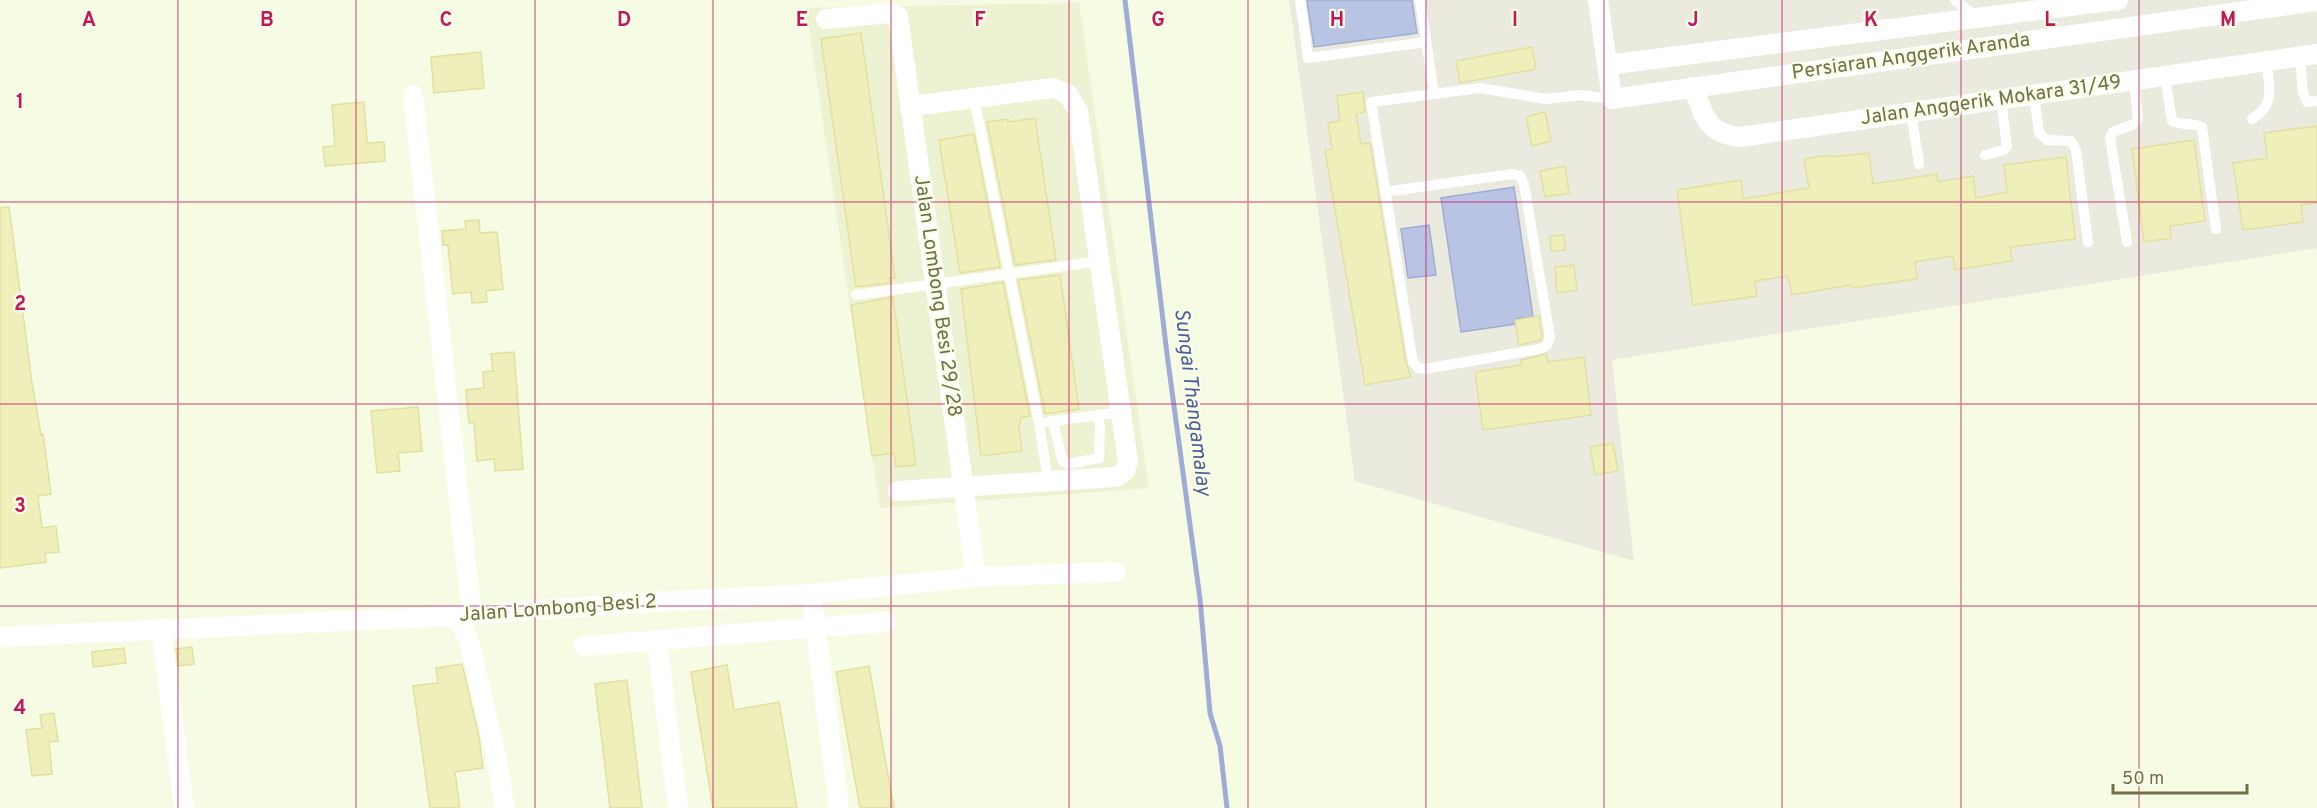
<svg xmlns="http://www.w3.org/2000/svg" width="2317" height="808" viewBox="0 0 2317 808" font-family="Overpass,sans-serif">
	<rect width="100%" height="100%" fill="#f6fbe3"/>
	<path fill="#edf2d2" d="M 1079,3 L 1149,488 L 880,508 L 806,8 Z"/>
	<path fill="#eaebde" d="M 1289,0 L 2317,0 L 2317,248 L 1612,360 L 1634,561 L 1355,481 Z"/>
	<path fill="#b9c4e4" stroke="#9facd5" stroke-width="1.5" d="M 1307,0 L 1412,0 L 1417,33 L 1314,47 Z
		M 1514,187 L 1533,317 L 1516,319 L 1516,324 L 1461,332 L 1441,198 Z
		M 1429,225 L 1436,275 L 1408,278 L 1401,229 Z"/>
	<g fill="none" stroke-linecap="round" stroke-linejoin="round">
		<path stroke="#9facd5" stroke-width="5" d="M 1125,0 L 1167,354 L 1200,599 L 1210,713 L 1220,746 L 1227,808"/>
	</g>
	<path fill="#efefbc" stroke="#e1e09d" stroke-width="1.5" d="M 861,33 L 895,278 L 890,278 L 891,283 L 856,287 L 821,39 Z
		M 1532,47 L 1536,69 L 1460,83 L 1456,61 Z
		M 481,52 L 484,88 L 434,93 L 431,57 Z
		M 1363,92 L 1365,112 L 1356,114 L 1361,144 L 1370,143 L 1406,363 L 1411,377 L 1365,385 L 1325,151 L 1332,149 L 1328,123 L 1340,121 L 1337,96 Z
		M 364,102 L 367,143 L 384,142 L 385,161 L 325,166 L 323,147 L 335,146 L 332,105 Z
		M 1545,112 L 1551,141 L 1532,146 L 1526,117 Z
		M 1035,118 L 1056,260 L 1015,265 L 987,122 L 1008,119 L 1008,122 Z
		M 2317,126 L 2317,203 L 2301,205 L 2303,222 L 2243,230 L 2233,163 L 2267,158 L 2264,133 Z
		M 974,134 L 1000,267 L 960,273 L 939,140 Z
		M 2194,140 L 2205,221 L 2170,226 L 2171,238 L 2144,242 L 2132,149 Z
		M 1869,153 L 1873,184 L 1937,174 L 1938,182 L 1973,176 L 1976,198 L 2007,192 L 2004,165 L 2066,157 L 2075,239 L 2010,247 L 2012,261 L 1955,270 L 1953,256 L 1915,262 L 1917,279 L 1851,288 L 1851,285 L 1792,295 L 1788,276 L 1755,281 L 1757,296 L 1693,305 L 1677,190 L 1741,180 L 1743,199 L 1809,188 L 1804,159 L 1830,155 L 1830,157 Z
		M 1565,166 L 1569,193 L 1545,197 L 1540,171 Z
		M 9,207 L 32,383 L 41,435 L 43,434 L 51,494 L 38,496 L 42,528 L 56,526 L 59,552 L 45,553 L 46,562 L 0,568 L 0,208 Z
		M 479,220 L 480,233 L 497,232 L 503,289 L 486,291 L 487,302 L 472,303 L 471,292 L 453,294 L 448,245 L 443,245 L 442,231 L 466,229 L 465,221 Z
		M 1564,235 L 1565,250 L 1551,251 L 1550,236 Z
		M 1574,265 L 1577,290 L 1557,293 L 1555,267 Z
		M 1060,275 L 1079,409 L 1045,414 L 1018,280 Z
		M 1003,282 L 1030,416 L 1021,417 L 1019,429 L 1022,451 L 981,456 L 961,289 Z
		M 893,297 L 916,465 L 896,467 L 894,453 L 872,456 L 851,305 Z
		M 1539,316 L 1542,336 L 1541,340 L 1519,345 L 1515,320 Z
		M 514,352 L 523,469 L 495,471 L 494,459 L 477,461 L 474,422 L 469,423 L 466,390 L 484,388 L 483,372 L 493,371 L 491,354 Z
		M 1546,354 L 1548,362 L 1584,357 L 1591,415 L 1483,430 L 1475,372 L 1522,365 L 1521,360 Z
		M 418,407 L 422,451 L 398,453 L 400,471 L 377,473 L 371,411 Z
		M 1613,443 L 1618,471 L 1595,475 L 1590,447 Z
		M 192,647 L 194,664 L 178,666 L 176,649 Z
		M 124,648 L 126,663 L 93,667 L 92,652 Z
		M 462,664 L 479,737 L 483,768 L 455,772 L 460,808 L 430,808 L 413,686 L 438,683 L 436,668 Z
		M 727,665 L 734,710 L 779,702 L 797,808 L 713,808 L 691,672 Z
		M 869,666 L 881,736 L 894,808 L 860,808 L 847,735 L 836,672 Z
		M 627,680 L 642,808 L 610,808 L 595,684 Z
		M 54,713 L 58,741 L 49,742 L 52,774 L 32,776 L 26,730 L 42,728 L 40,715 Z"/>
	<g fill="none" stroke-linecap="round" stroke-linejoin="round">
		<path stroke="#fff" stroke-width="10" d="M 1300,0 L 1308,58 L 1426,42
			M 1420,0 L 1434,93
			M 1955,0 L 1978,18
			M 2300,58 L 2303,93 L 2307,102 L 2317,101
			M 2165,76 L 2172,121 C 2181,126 2192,122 2202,127 L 2216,229
			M 2034,95 L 2039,133 L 2047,140 L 2071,141 L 2076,150 L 2088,242
			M 974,98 L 1039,423 L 1048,481
			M 1911,112 L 1919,164
			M 2252,119 C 2277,103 2268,89 2267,62
			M 1985,155 L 2004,150 L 2007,146 L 2001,100
			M 1385,192 L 1512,174 L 1520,176 L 1524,184 L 1550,337 L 1547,345 L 1540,349 L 1425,369 L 1418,368 L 1413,362 L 1371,102 L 1480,88 L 1546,99 L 1580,95 L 1612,99
			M 2127,242 L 2110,138 L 2113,132 L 2134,124 L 2138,119 L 2134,81
			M 856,295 L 1100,261
			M 1053,421 L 1062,460 L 1068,464 L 1099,458 L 1100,427 L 1098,415
			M 1047,422 L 1121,412"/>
		<path stroke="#fff" stroke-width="20" d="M 1598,0 L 1612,99 L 2317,1
			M 826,19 L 890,13 L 898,16 L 976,577
			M 1607,65 L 2118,0
			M 1693,87 C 1705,116 1705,133 1740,137 L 2317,54
			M 413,95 L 472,615
			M 898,491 L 1116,477 L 1125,471 L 1128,462 L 1078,111 L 1068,94 L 1053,88 L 911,106
			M 811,594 L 839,808
			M 457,616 L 469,640 L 495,752 L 505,808
			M 161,628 L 184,808
			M 0,637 L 457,616 L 652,602 L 811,594 L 976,577 L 1115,572
			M 657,641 L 678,808
			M 584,646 L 885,622"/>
	</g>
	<path fill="none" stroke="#c2185b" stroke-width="1.5" stroke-opacity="0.55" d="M 178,0 L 178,808M 356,0 L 356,808M 535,0 L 535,808M 713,0 L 713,808M 891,0 L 891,808M 1069,0 L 1069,808M 1248,0 L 1248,808M 1426,0 L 1426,808M 1604,0 L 1604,808M 1782,0 L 1782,808M 1961,0 L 1961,808M 2139,0 L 2139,808M 0,202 L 2317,202M 0,404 L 2317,404M 0,606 L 2317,606"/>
	<g text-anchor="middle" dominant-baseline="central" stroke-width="4.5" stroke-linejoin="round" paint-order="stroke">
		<g font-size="20" fill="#72704a" stroke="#fafee9">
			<text transform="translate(1911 57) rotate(-8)">Persiaran Anggerik Aranda</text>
			<text transform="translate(1991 101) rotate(-8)">Jalan Anggerik Mokara 31/49</text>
			<text transform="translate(937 296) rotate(82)">Jalan Lombong Besi 29/28</text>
			<text transform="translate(558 609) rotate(-4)">Jalan Lombong Besi 2</text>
		</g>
		<g font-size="21" font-style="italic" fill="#4e6099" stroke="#fafee9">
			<text transform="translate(1192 402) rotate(83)">Sungai Thangamalay</text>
		</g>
	</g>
	<g font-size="20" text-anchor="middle" font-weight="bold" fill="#c2185b" stroke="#fafee9" stroke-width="4.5" stroke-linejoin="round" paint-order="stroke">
		<text x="89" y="26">A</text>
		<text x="267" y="26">B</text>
		<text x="446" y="26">C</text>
		<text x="624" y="26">D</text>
		<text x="802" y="26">E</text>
		<text x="980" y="26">F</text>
		<text x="1158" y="26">G</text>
		<text x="1337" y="26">H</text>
		<text x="1515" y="26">I</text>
		<text x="1693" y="26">J</text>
		<text x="1871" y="26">K</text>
		<text x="2050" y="26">L</text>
		<text x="2228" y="26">M</text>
		<text x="20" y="108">1</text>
		<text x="20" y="310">2</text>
		<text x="20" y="512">3</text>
		<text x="20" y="714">4</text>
	</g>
	<path d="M2113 784v9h134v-9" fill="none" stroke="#72704a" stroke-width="3"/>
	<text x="2122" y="784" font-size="18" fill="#72704a" stroke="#fafee9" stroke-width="4.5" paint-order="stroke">50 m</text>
</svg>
